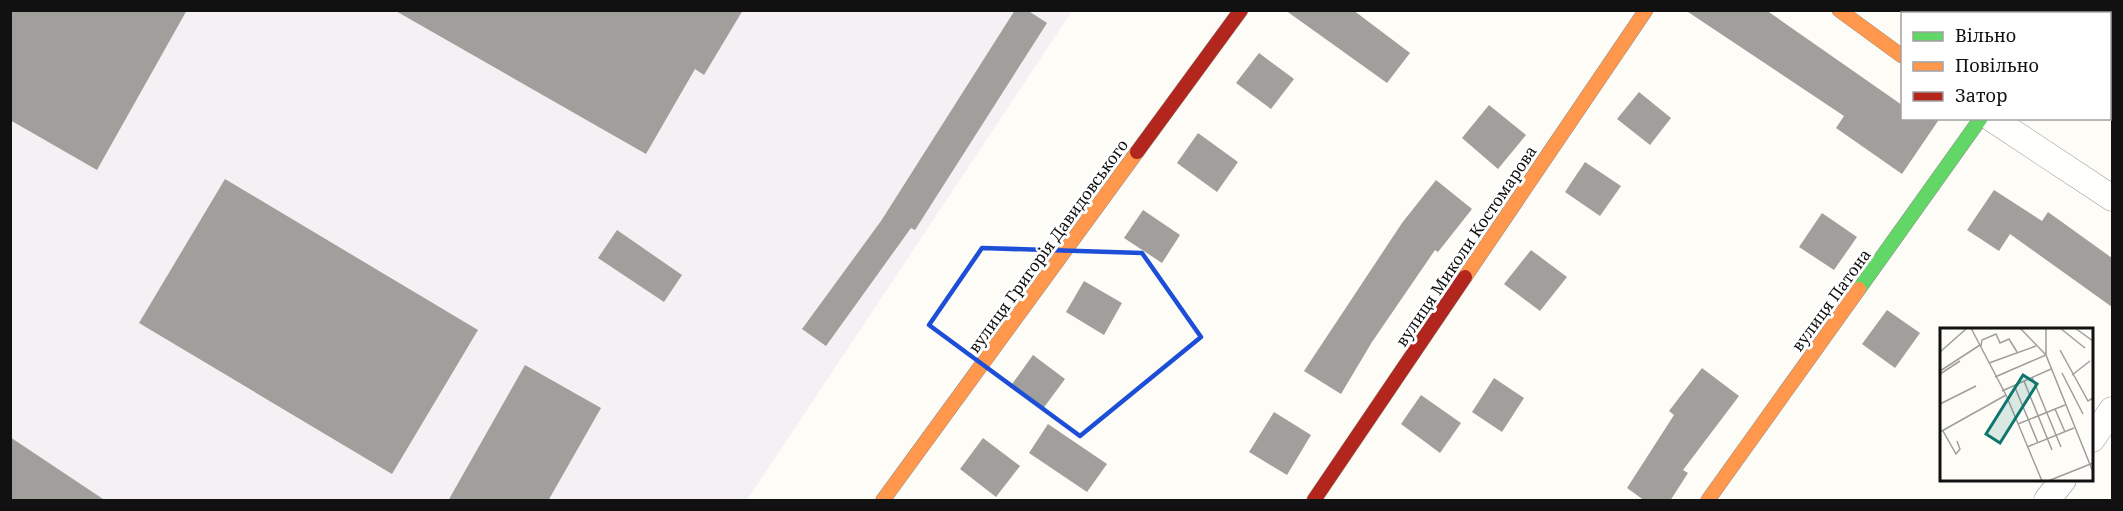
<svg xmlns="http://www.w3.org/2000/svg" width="2123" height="511" viewBox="0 0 2123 511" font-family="'Noto Serif',serif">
	<rect width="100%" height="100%" fill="#fdfcf7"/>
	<path fill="#f5f0f3" d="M 10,11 L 1072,11 L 747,500 L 11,500 Z"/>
	<path fill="#a19f9c" d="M 10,10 L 187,10 L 97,170 L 10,120 Z
		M 394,10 L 743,10 L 704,75 L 695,69 L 646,154 Z
		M 1015,10 L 1027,10 L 1047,23 L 915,230 L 911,228 L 826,346 L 802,329 L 881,221 Z
		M 1285,10 L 1353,10 L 1410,53 L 1387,83 Z
		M 1685,10 L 1766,10 L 1902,105 L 1902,118 L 1940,118 L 1902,174 L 1836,128 L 1844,116 Z
		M 1259,53 L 1294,79 L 1271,109 L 1236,83 Z
		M 1639,92 L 1671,118 L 1650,145 L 1617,119 Z
		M 1489,105 L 1526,135 L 1498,169 L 1462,138 Z
		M 1198,133 L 1238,162 L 1217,192 L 1177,163 Z
		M 1585,162 L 1621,186 L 1600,216 L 1565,192 Z
		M 225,179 L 478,330 L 392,474 L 139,323 Z
		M 1436,180 L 1472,209 L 1438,252 L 1435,250 L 1372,342 L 1341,394 L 1304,371 L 1402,223 Z
		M 1994,190 L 2042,221 L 2048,212 L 2112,258 L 2112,307 L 2010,234 L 1999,251 L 1967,230 Z
		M 1143,210 L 1180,235 L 1162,263 L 1124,238 Z
		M 1822,213 L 1857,237 L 1834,270 L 1799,247 Z
		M 617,230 L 682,275 L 664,302 L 598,258 Z
		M 1531,250 L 1567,277 L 1540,311 L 1504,284 Z
		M 1084,281 L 1122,303 L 1104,335 L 1066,312 Z
		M 1887,310 L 1920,333 L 1895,368 L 1862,344 Z
		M 1033,355 L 1065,379 L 1042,410 L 1010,387 Z
		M 525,365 L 601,408 L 548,501 L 448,501 Z
		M 1702,368 L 1739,396 L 1683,470 L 1688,473 L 1670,501 L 1645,501 L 1627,488 L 1674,415 L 1669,411 Z
		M 1494,378 L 1524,398 L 1502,432 L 1472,412 Z
		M 1421,395 L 1461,423 L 1440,453 L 1401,424 Z
		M 1274,412 L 1311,435 L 1287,475 L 1249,452 Z
		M 1048,424 L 1107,464 L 1087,492 L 1029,453 Z
		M 10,437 L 106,501 L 10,501 Z
		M 983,438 L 1020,466 L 996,497 L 960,469 Z"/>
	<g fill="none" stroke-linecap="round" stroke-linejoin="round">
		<g stroke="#979795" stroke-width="27">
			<path id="street" d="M 1991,118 L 2112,198
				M 2092,439 L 2112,410
				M 2047,500 L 2063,480"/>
		</g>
		<g stroke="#8e8d8b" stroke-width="15">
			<path id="fast" d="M 1859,289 L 1981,118"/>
		</g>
		<g stroke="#8e8d8b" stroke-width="15">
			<path id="slow" d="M 1839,10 L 1902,56
				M 1465,277 L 1646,10
				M 883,500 L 1137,152
				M 1708,500 L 1859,289"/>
		</g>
		<g stroke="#8e8d8b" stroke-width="15">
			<path id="jam" d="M 1137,152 L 1241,10
				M 1314,500 L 1465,277"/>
		</g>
		<use href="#street" stroke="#fffffe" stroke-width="26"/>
		<use href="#fast" stroke="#63d668" stroke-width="14"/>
		<use href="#slow" stroke="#ff974d" stroke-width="14"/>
		<use href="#jam" stroke="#b3261e" stroke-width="14"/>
	</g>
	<path fill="none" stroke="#1d4ed8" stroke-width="4.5" stroke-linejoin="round" d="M 982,248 L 1142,253 L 1201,337 L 1080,436 L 929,325 Z"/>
	<g text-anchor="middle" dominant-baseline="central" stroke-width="6" stroke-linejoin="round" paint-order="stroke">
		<g font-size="16" fill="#111" stroke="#fff">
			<text transform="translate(1048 246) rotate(-54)">вулиця Григорія Давидовського</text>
			<text transform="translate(1466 246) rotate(-56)">вулиця Миколи Костомарова</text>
			<text transform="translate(1831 300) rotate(-54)">вулиця Патона</text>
		</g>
	</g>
	<g transform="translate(1940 328)">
		<rect width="153" height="153" fill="#fdfcf7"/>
		<path fill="none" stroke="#9f9e9b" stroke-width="1.5" d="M 31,0 L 66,67 L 102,153M 106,0 L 106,27 L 153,144M 120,0 L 145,20M 135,0 L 153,13M 41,18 L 42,12 L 56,6 L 60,15 L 69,11 L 77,24M 120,22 L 148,73 L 153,70M 0,24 L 26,1M 49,35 L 96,18M 0,43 L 40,17M 122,45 L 143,86M 0,46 L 20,33M 132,47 L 150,33M 55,49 L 106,27 L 80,0M 92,49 L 121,119M 84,53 L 112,122M 74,57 L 98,115M 62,63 L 111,41M 0,76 L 36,58M 115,81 L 125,104M 78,96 L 125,77M 3,103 L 16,126 L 20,121 L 17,113M 0,104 L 66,67M 87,119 L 134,100M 108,153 L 153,135"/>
		<path fill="#0f766e" fill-opacity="0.15" stroke="#0f766e" stroke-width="3" d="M 83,47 L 97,56 L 60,115 L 46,106 Z"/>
		<rect width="153" height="153" fill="none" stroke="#111" stroke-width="3"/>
	</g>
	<rect width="2123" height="511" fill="none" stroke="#111111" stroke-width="24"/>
	<rect x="1901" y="12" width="210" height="108" fill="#ffffff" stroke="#a0a0a0" stroke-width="1.5"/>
	<rect x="1913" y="32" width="30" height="9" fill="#63d668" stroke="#a0a0a0" stroke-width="1.5"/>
	<text x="1955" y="42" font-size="18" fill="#111111">Вільно</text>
	<rect x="1913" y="62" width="30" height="9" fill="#ff974d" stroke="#a0a0a0" stroke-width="1.5"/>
	<text x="1955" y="72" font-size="18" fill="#111111">Повільно</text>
	<rect x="1913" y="92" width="30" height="9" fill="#b3261e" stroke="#a0a0a0" stroke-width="1.5"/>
	<text x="1955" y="102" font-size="18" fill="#111111">Затор</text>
</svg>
